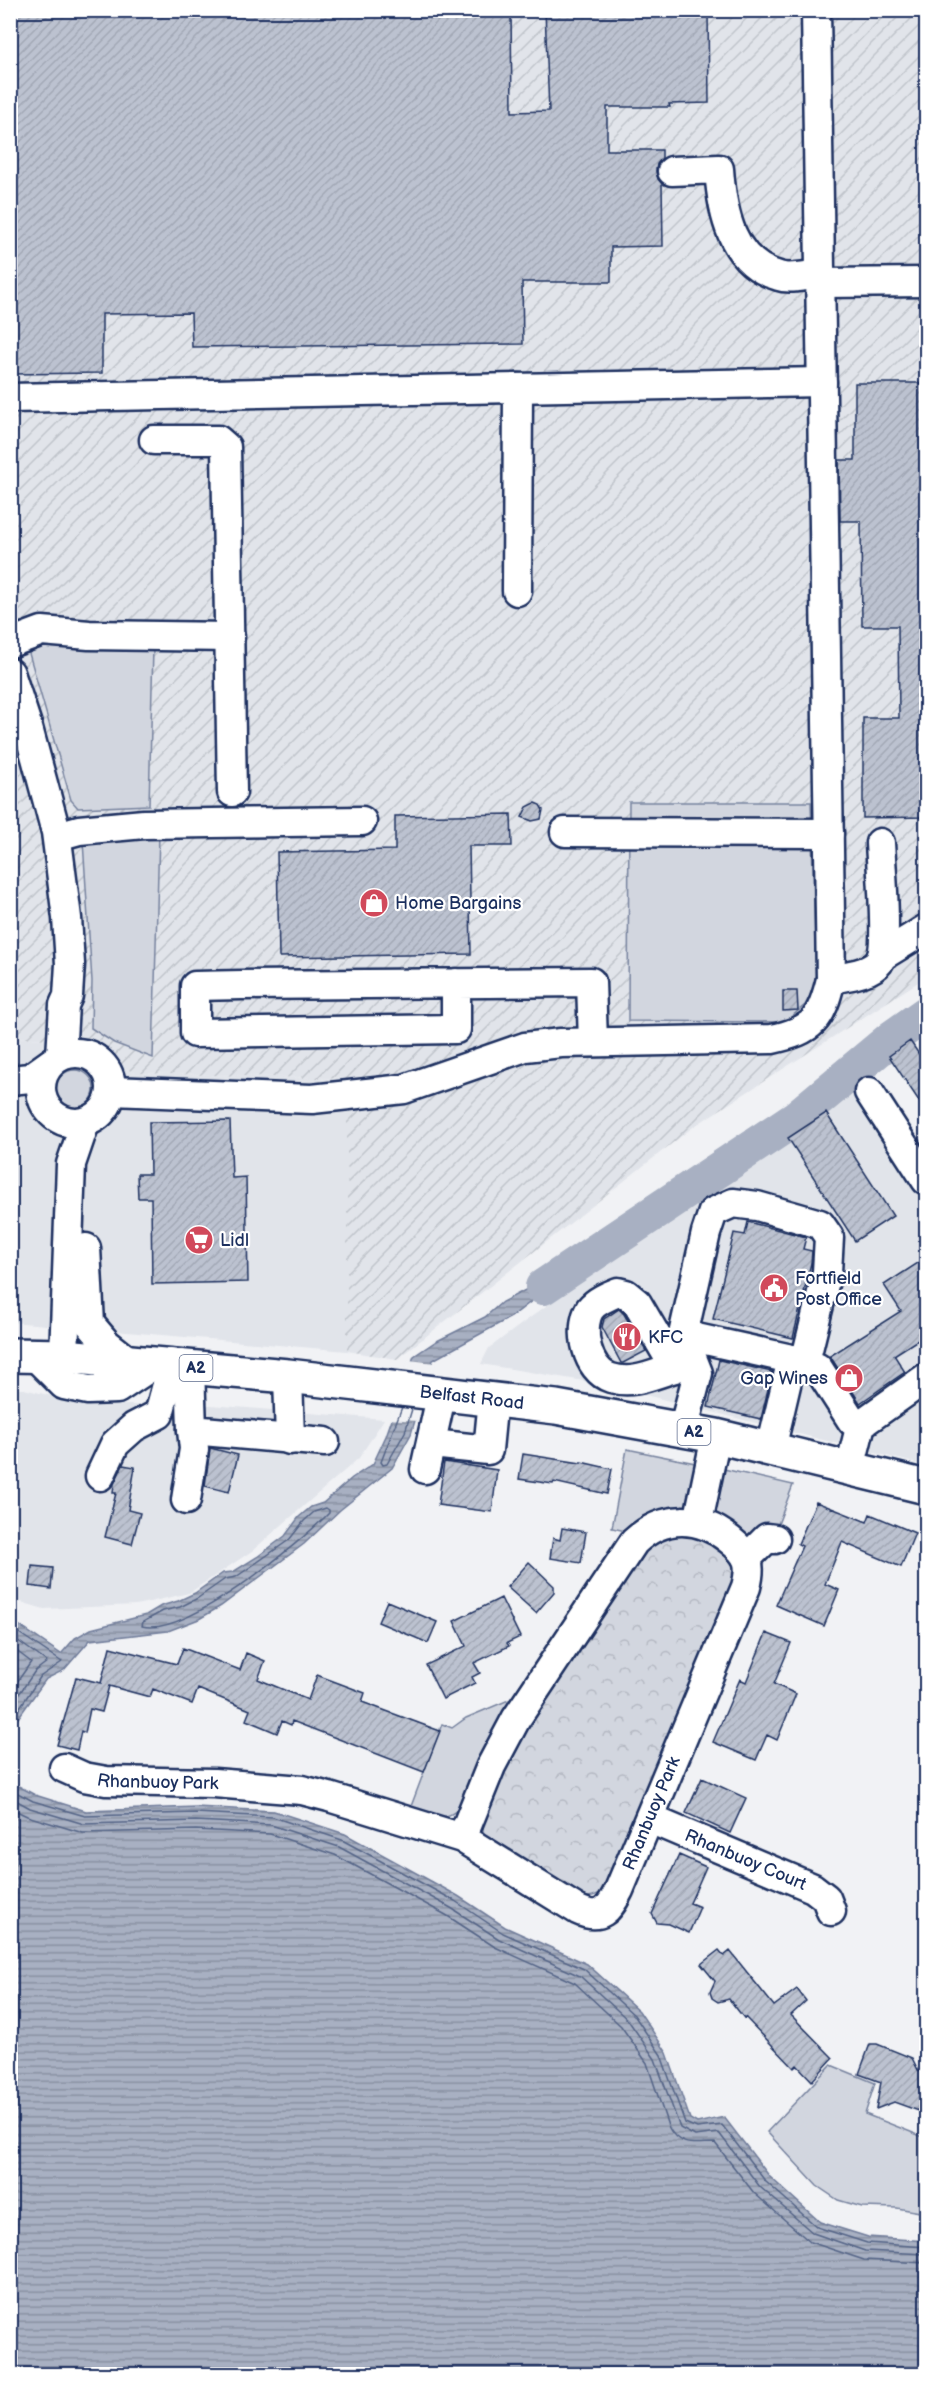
<svg xmlns="http://www.w3.org/2000/svg" width="937" height="2385" viewBox="0 0 937 2385" font-family="'Balsamiq Sans',sans-serif">
	<defs>
		<pattern id="industrial-furrows" width="10" height="10" patternUnits="userSpaceOnUse" patternTransform="scale(1.5)"><rect width="10" height="10" fill="#e1e4ea"/><path d="M-1 1l2-2M0 10L10 0M9 11l2-2" fill="none" stroke="#c0c4cb"/></pattern>
		<pattern id="park-crowns" width="20" height="18" patternUnits="userSpaceOnUse" patternTransform="scale(1.5)"><rect width="20" height="18" fill="#d2d6df"/><path d="M2 6a3 3 0 1 1 6 0M12 15a3 3 0 1 1 6 0" fill="none" stroke="#b4b8c2"/></pattern>
		<pattern id="water-rules" width="6" height="5" patternUnits="userSpaceOnUse" patternTransform="scale(1.5)"><rect width="6" height="5" fill="#a8b0c2"/><path d="M0 2.5h6" fill="none" stroke="#8890a1"/></pattern>
		<pattern id="building-hatch" width="6" height="6" patternUnits="userSpaceOnUse" patternTransform="scale(1.5)"><rect width="6" height="6" fill="#bcc2d0"/><path d="M-1 1l2-2M0 6l6-6M5 7l2-2" fill="none" stroke="#a1a7b5"/></pattern>
	</defs>
	<rect width="100%" height="100%" fill="#f1f2f5"/>
	<filter id="ink" filterUnits="userSpaceOnUse"><feTurbulence type="fractalNoise" baseFrequency=".0167" numOctaves="2"/><feDisplacementMap in="SourceGraphic" scale="12" xChannelSelector="R" yChannelSelector="G"/><feConvolveMatrix kernelMatrix="1 2 1 2 8 2 1 2 1" color-interpolation-filters="sRGB"/></filter>
	<g filter="url(#ink)">
		<path fill="#e1e4ea" d="M 10,1037 L 64,1040 L 135,1073 L 348,1079 L 347,1351 L 11,1322 Z
			M 851,1081 L 926,1201 L 926,1466 L 602,1384 L 481,1364 L 489,1348 Z
			M 10,1389 L 24,1389 L 88,1405 L 210,1405 L 384,1419 L 359,1458 L 252,1551 L 189,1593 L 136,1605 L 44,1609 L 11,1599 Z"/>
		<path fill="url(#industrial-furrows)" d="M 10,11 L 926,11 L 926,977 L 693,1127 L 397,1359 L 347,1351 L 347,1079 L 135,1073 L 64,1040 L 11,1037 Z"/>
		<path fill="#d2d6df" stroke="#76829e" stroke-width="1.5" d="M 48,640 L 153,648 L 149,805 L 78,808 L 71,800 L 28,650 Z
			M 629,802 L 811,802 L 816,984 L 805,1005 L 785,1022 L 628,1021 Z
			M 159,833 L 153,1058 L 114,1043 L 91,1028 L 92,981 L 83,841 Z
			M56 1089a19 19 0 1 1 38 0a19 19 0 1 1-38 0Z
			M 627,1449 L 695,1463 L 698,1471 L 689,1508 L 630,1532 L 612,1528 Z
			M 724,1469 L 793,1485 L 775,1532 L 755,1541 L 723,1528 L 713,1515 Z
			M 511,1699 L 491,1736 L 459,1808 C 444,1824 428,1815 410,1809 L 442,1724 L 452,1728 L 466,1718 Z
			M 831,2065 L 875,2083 L 865,2114 L 926,2138 L 926,2213 L 897,2208 L 862,2207 L 838,2200 L 817,2186 L 767,2132 Z"/>
		<path fill="url(#park-crowns)" stroke="#76829e" stroke-width="1.5" d="M 674,1529 L 719,1542 L 740,1570 L 606,1889 C 596,1896 589,1899 578,1895 L 488,1842 L 483,1831 L 482,1818 L 503,1766 L 639,1551 Z"/>
		<path fill="url(#water-rules)" stroke="#707c9a" stroke-width="1.5" d="M 539,1283 L 546,1290 L 511,1317 L 433,1360 L 411,1434 L 392,1468 L 340,1510 L 304,1544 L 221,1606 L 199,1619 L 168,1631 L 90,1640 L 64,1670 L 46,1679 L 11,1728 L 11,1620 L 61,1654 L 75,1638 L 91,1629 L 146,1615 L 161,1606 L 178,1601 L 195,1593 L 223,1573 L 233,1572 L 257,1557 L 285,1536 L 299,1517 L 311,1507 L 323,1503 L 352,1478 L 373,1464 L 386,1436 L 414,1356 L 435,1342 L 485,1317 L 502,1302 Z
			M 11,1782 L 35,1795 L 86,1811 L 196,1807 L 274,1811 L 345,1834 L 458,1896 L 505,1927 L 587,1964 L 639,2011 L 667,2053 L 690,2119 L 697,2123 L 724,2117 L 770,2177 L 820,2222 L 868,2237 L 926,2241 L 926,2374 L 11,2374 Z"/>
		<path fill="#f1f2f5" d="M 409,1360 L 435,1363 L 418,1421 L 389,1419 Z"/>
		<g fill="none" stroke-linecap="round" stroke-linejoin="round">
			<path stroke="#536386" stroke-width="1.5" d="M 402,1407 L 381,1462 L 383,1465 L 387,1464 L 405,1432 L 412,1409
				M 326,1508 L 329,1510 L 329,1513 C 299,1544 185,1638 142,1626 L 143,1622 L 163,1611 L 180,1607 L 198,1598 L 225,1579 L 236,1577 L 289,1540 L 304,1521 L 314,1512 Z
				M 10,1627 L 62,1662 L 41,1676 L 18,1710 L 10,1717
				M 10,1635 L 47,1662 L 35,1671 L 10,1707
				M 10,1646 L 31,1662 L 10,1692
				M 10,1789 L 33,1801 L 85,1816 L 196,1813 L 273,1817 L 342,1840 L 455,1901 L 503,1933 L 584,1969 L 634,2015 L 661,2055 L 685,2123 L 697,2128 L 722,2125 L 766,2182 L 817,2227 L 867,2243 L 926,2247
				M 10,1797 L 30,1808 L 84,1824 L 196,1821 L 271,1825 L 339,1847 L 451,1908 L 499,1939 L 580,1976 L 628,2020 L 655,2059 L 680,2128 L 695,2136 L 719,2133 L 760,2187 L 813,2233 L 865,2251 L 926,2254
				M 10,1808 L 27,1816 L 83,1833 L 196,1830 L 270,1834 L 335,1855 L 446,1915 L 495,1947 L 575,1983 L 621,2026 L 647,2063 L 668,2126 C 679,2149 696,2143 715,2143 L 754,2193 L 810,2242 L 864,2260 L 926,2263"/>
			<path stroke="#a8b0c2" stroke-width="36" d="M 543,1287 L 796,1118 L 892,1038 L 926,1014"/>
		</g>
		<path fill="url(#building-hatch)" stroke="#1b2f5e" stroke-width="1.5" d="M 10,10 L 511,10 L 512,112 L 549,111 L 545,10 L 708,10 L 709,103 L 669,104 L 670,107 L 607,107 L 607,150 L 662,150 L 662,158 L 657,164 L 656,171 L 658,179 L 662,184 L 663,246 L 611,247 L 611,282 L 522,282 L 523,344 L 192,347 L 191,313 L 102,314 L 102,373 L 10,374 Z
			M 855,383 L 927,383 L 927,817 L 863,818 L 863,718 L 899,718 L 898,626 L 862,626 L 861,521 L 840,521 L 839,460 L 855,460 Z
			M 535,803 L 540,805 L 543,810 L 541,819 L 532,821 L 522,817 L 527,807 Z
			M 511,814 L 512,846 L 469,846 L 471,954 L 279,957 L 277,852 L 395,850 L 395,816 Z
			M 783,991 L 797,991 L 798,1010 L 783,1011 Z
			M 910,1041 L 927,1066 L 927,1113 L 889,1056 Z
			M 826,1113 L 893,1216 L 855,1241 L 788,1138 Z
			M 230,1121 L 232,1178 L 246,1177 L 248,1282 L 152,1284 L 151,1198 L 138,1198 L 137,1174 L 150,1174 L 149,1122 Z
			M 748,1222 L 806,1237 L 803,1249 L 812,1251 L 811,1263 L 793,1338 L 713,1319 L 734,1233 L 745,1235 Z
			M 921,1261 L 927,1270 L 927,1334 L 894,1355 L 905,1372 L 860,1403 L 830,1356 L 901,1311 L 884,1285 Z
			M 619,1309 L 624,1314 L 646,1351 L 623,1363 L 621,1363 L 602,1327 L 604,1319 Z
			M 719,1360 L 772,1372 L 761,1419 L 708,1407 Z
			M 210,1448 L 238,1455 L 229,1492 L 205,1486 Z
			M 523,1454 L 581,1463 L 581,1462 L 612,1469 L 607,1494 L 554,1482 L 553,1484 L 519,1479 Z
			M 444,1462 L 497,1470 L 492,1512 L 438,1505 Z
			M 123,1465 L 135,1467 L 128,1510 L 140,1513 L 132,1544 L 105,1537 L 116,1493 L 113,1493 L 114,1484 Z
			M 816,1502 L 867,1522 L 870,1514 L 915,1533 L 901,1567 L 842,1542 L 825,1584 L 839,1590 L 824,1626 L 776,1605 L 802,1546 L 798,1544 Z
			M 562,1528 L 586,1532 L 581,1563 L 550,1558 L 553,1538 L 560,1540 Z
			M 529,1562 L 554,1586 L 554,1592 L 536,1613 L 507,1587 Z
			M 32,1566 L 53,1568 L 51,1589 L 30,1586 Z
			M 501,1598 L 520,1637 L 507,1643 L 509,1646 L 474,1663 L 480,1673 L 472,1677 L 475,1683 L 443,1699 L 426,1665 L 466,1646 L 454,1621 Z
			M 387,1601 L 437,1622 L 428,1643 L 378,1622 Z
			M 766,1633 L 791,1643 L 774,1684 L 796,1694 L 777,1740 L 767,1735 L 756,1760 L 713,1742 L 740,1679 L 746,1682 Z
			M 110,1647 L 177,1664 L 183,1648 L 240,1670 L 246,1653 L 265,1661 L 258,1679 L 308,1700 L 317,1675 L 365,1693 L 362,1702 L 440,1731 L 424,1772 L 292,1721 L 291,1725 L 282,1721 L 277,1733 L 246,1720 L 250,1710 L 198,1689 L 192,1704 L 153,1689 L 150,1697 L 109,1686 L 102,1712 L 90,1709 L 85,1733 L 81,1731 L 77,1750 L 57,1745 L 76,1677 L 101,1683 Z
			M 702,1778 L 746,1798 L 730,1833 L 686,1813 Z
			M 679,1855 L 706,1867 L 690,1903 L 700,1907 L 689,1933 L 669,1924 L 657,1923 L 652,1914 Z
			M 719,1950 L 724,1956 L 730,1951 L 774,2006 L 797,1989 L 806,2001 L 791,2015 L 833,2058 L 812,2081 L 797,2065 L 794,2068 L 745,2017 L 744,2018 L 729,1999 L 718,2002 L 712,1998 L 710,1992 L 715,1981 L 701,1964 Z
			M 870,2044 L 877,2044 L 912,2058 L 918,2070 L 927,2073 L 927,2114 L 894,2102 L 876,2109 L 881,2082 L 859,2074 Z"/>
		<g fill="none" stroke-linecap="round" stroke-linejoin="round">
			<g stroke="#1b2f5e" stroke-width="33">
				<g id="minor">
					<path d="M 672,171 L 719,169 C 722,212 731,263 779,276 C 790,280 808,275 821,274"/>
					<path d="M 821,283 L 926,282"/>
					<path d="M 10,398 L 822,382"/>
					<path d="M 154,440 L 218,440 L 226,447 L 232,792"/>
					<path d="M 517,591 L 518,388"/>
					<path d="M 10,643 L 42,631 L 89,635 L 230,637"/>
					<path d="M 10,673 L 28,728 L 56,832 L 67,918 L 70,964 L 68,996 L 64,1005 L 61,1056"/>
					<path d="M 565,832 L 829,833"/>
					<path d="M 57,836 L 79,830 L 144,824 L 362,821"/>
					<path d="M 882,956 L 926,929"/>
					<path d="M 831,979 C 845,976 870,974 879,962 C 889,948 881,864 880,843"/>
					<path d="M 456,983 L 456,1029 L 195,1033 L 195,986 L 242,985 L 591,982 L 593,1042"/>
					<circle cx="76" cy="1088" r="35"/>
					<path d="M 10,1080 L 30,1078 L 51,1063"/>
					<path d="M 112,1091 L 312,1099 L 404,1089 L 525,1047 L 561,1043 L 772,1039 C 814,1030 821,1020 831,979 L 816,10"/>
					<path d="M 869,1092 L 926,1180"/>
					<path d="M 86,1248 L 90,1324 L 107,1344 L 131,1363"/>
					<path d="M 618,1292 L 626,1294 L 637,1303 L 675,1368 C 653,1374 634,1385 611,1378 C 587,1371 578,1329 590,1309 C 596,1301 608,1296 618,1292 Z"/>
					<path d="M 683,1335 L 805,1362 L 818,1368 L 852,1421 L 861,1424"/>
					<path d="M 35,1356 L 64,1385 L 88,1390 L 117,1389 L 153,1365"/>
					<path d="M 64,1356 L 71,1164 L 85,1123"/>
					<path d="M 190,1367 L 192,1430 L 325,1442"/>
					<path d="M 288,1376 L 290,1440"/>
					<path d="M 683,1430 L 698,1373 L 683,1335 L 706,1233 L 713,1212 L 733,1203 L 757,1206 L 820,1224 L 829,1237 L 827,1272 L 805,1362"/>
					<path d="M 432,1444 L 488,1450 L 493,1399"/>
					<path d="M 771,1449 L 792,1359"/>
					<path d="M 850,1468 L 861,1424 L 926,1378"/>
					<path d="M 425,1469 L 442,1392"/>
					<path d="M 100,1476 L 115,1444 L 134,1427 L 159,1414 L 172,1366"/>
					<path d="M 186,1500 L 194,1449 L 192,1430"/>
					<path d="M 698,1522 L 716,1436"/>
					<path d="M 747,1558 L 767,1538 L 775,1539"/>
					<path id="s1" d="M 64,1768 L 84,1777 L 106,1781 L 214,1783 L 302,1790 L 329,1797 L 462,1838 L 578,1910 C 601,1921 609,1910 619,1890 L 746,1587 C 752,1564 749,1555 730,1540 C 699,1515 664,1514 634,1542 L 516,1719 L 491,1766 L 462,1838"/>
					<path id="s2" d="M 650,1819 L 813,1888 L 826,1898 L 831,1911"/>
				</g>
			</g>
			<g stroke="#1b2f5e" stroke-width="38">
				<g id="highway">
					<path id="s3" d="M 10,1355 L 64,1356 L 288,1376 L 556,1407 L 716,1436 L 926,1487"/>
				</g>
			</g>
			<use href="#minor" stroke="#fff" stroke-width="28"/>
			<use href="#highway" stroke="#fff" stroke-width="33"/>
		</g>
	</g>
	<defs>
		<g id="shop-disc" transform="scale(1.5)"><circle r="9.5" fill="#d1495b" stroke="#fff"/><path d="M-5-2.5h2.3a2.7 3.5 0 0 1 5.4 0H5L5.5 6h-11ZM-1.5-2.5h3a1.5 2.3 0 0 0-3 0Z" fill="#fff"/></g>
		<g id="supermarket-disc" transform="scale(1.5)"><circle r="9.5" fill="#d1495b" stroke="#fff"/><path d="M-6-5.5h2.5l.6 2H6L4.5 2H-2.5L-4.4-4H-6ZM-1.5 3.2a1.3 1.3 0 1 0 .1 0ZM3 3.2a1.3 1.3 0 1 0 .1 0Z" fill="#fff"/></g>
		<g id="civic-disc" transform="scale(1.5)"><circle r="9.5" fill="#d1495b" stroke="#fff"/><path d="M-.6-6.5H3V-4.5H.6V-3L4-1V1h2V6H-6V1h2V-1L-.6-3ZM-1.2 2.5V6h2.4V2.5Z" fill="#fff"/></g>
		<g id="restaurant-disc" transform="scale(1.5)"><circle r="9.5" fill="#d1495b" stroke="#fff"/><path d="M-5-6h1v4h1v-4h1v4h1v-4h1v5L-1.5 .5V6h-2V.5L-5-1ZM5-6V6H3V1.5H1.5Q1.5-4 5-6Z" fill="#fff"/></g>
	</defs>
	<g fill-rule="evenodd">
		<use href="#shop-disc" x="374" y="903"/>
		<use href="#supermarket-disc" x="199" y="1240"/>
		<use href="#civic-disc" x="774" y="1288"/>
		<use href="#restaurant-disc" x="627" y="1337"/>
		<use href="#shop-disc" x="849" y="1378"/>
	</g>
	<g text-anchor="middle" dominant-baseline="central" stroke-width="4.5" stroke-linejoin="round" paint-order="stroke">
		<g fill="#fff" stroke="#5f6d8e" stroke-width="1.5">
			<rect x="179.5" y="1355" width="33" height="26" rx="4.5"/>
			<rect x="677.5" y="1419" width="33" height="26" rx="4.5"/>
		</g>
		<g font-size="16" font-weight="bold" fill="#1b2f5e">
			<text x="196" y="1368">A2</text>
			<text x="694" y="1432">A2</text>
		</g>
		<g font-size="18" fill="#1b2f5e" stroke="#fff" text-anchor="start">
			<text x="395" y="903">Home Bargains</text>
			<text x="220" y="1240">Lidl</text>
			<text x="795" y="1278">Fortfield<tspan x="795" dy="21">Post Office</tspan></text>
			<text x="648" y="1337">KFC</text>
			<text x="828" y="1378" text-anchor="end">Gap Wines</text>
		</g>
		<g font-size="18" fill="#1b2f5e" stroke="#fff">
			<text stroke="none"><textPath href="#s3" startOffset="464">Belfast Road</textPath></text>
			<text stroke="none"><textPath href="#s1" startOffset="96">Rhanbuoy Park</textPath></text>
			<text stroke="none"><textPath href="#s1" startOffset="681">Rhanbuoy Park</textPath></text>
			<text stroke="none"><textPath href="#s2" startOffset="104">Rhanbuoy Court</textPath></text>
		</g>
	</g>
	<rect width="937" height="2385" fill="none" stroke="#fff" stroke-width="36"/>
	<rect x="18" y="18" width="901" height="2349" fill="none" stroke="#1b2f5e" stroke-width="2" filter="url(#ink)"/>
</svg>
